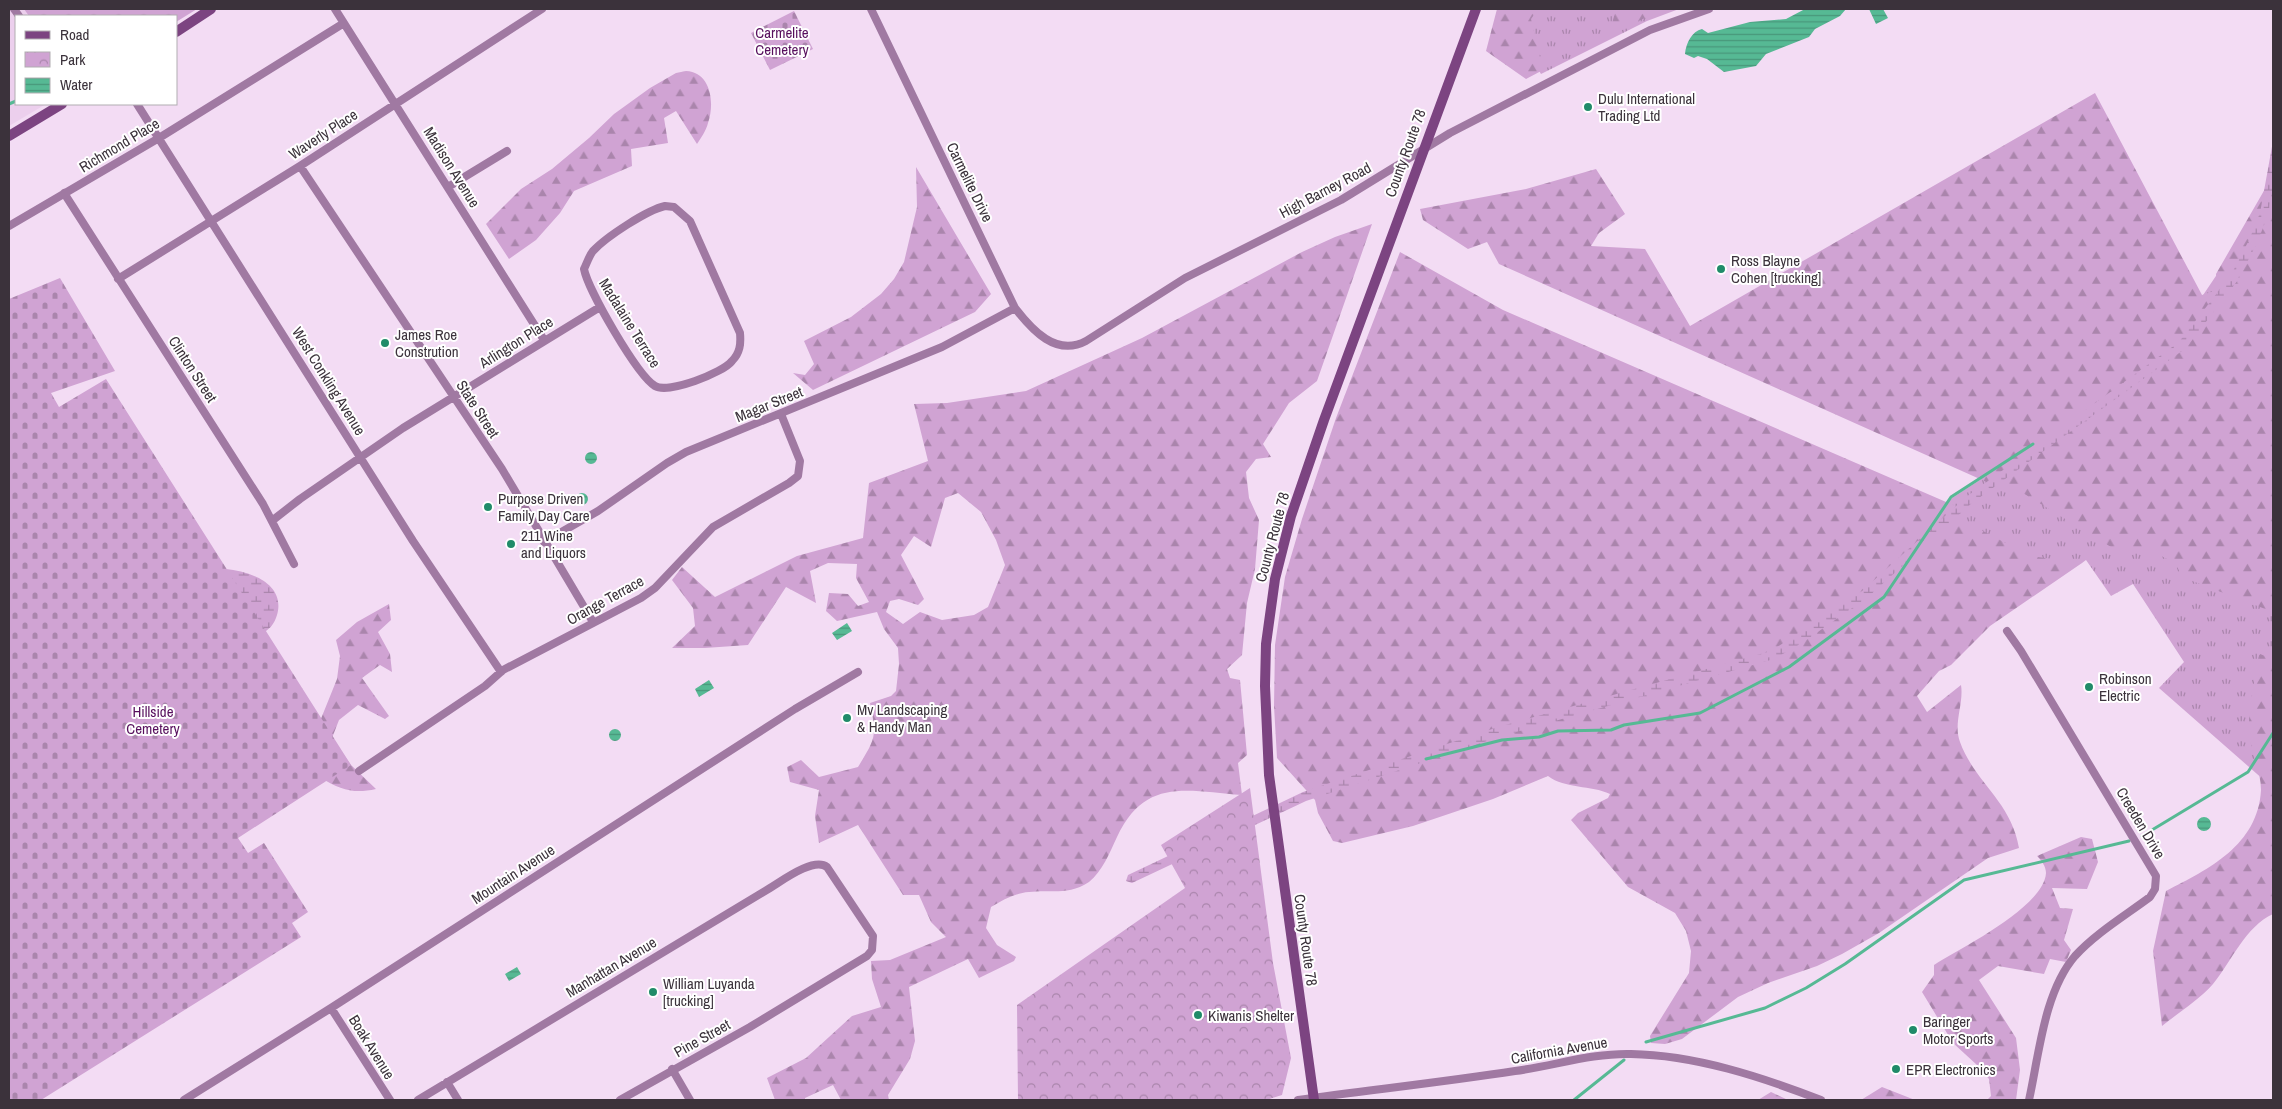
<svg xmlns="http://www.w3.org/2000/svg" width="2282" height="1109" viewBox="0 0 2282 1109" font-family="'Archivo Narrow',sans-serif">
	<defs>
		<pattern id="grass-tufts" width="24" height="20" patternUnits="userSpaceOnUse" patternTransform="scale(1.25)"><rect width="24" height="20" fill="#d0a3d3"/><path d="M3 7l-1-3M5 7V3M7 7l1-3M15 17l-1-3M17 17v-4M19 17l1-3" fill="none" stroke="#aa85ac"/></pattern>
		<pattern id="forest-firs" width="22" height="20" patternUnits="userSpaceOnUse" patternTransform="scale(1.25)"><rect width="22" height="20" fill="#d0a3d3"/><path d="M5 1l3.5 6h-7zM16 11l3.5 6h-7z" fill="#aa85ac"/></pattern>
		<pattern id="wetland-marsh" width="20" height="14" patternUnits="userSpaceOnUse" patternTransform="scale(1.25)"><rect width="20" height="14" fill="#d0a3d3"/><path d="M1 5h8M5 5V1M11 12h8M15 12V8" fill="none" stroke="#aa85ac"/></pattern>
		<pattern id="cemetery-stones" width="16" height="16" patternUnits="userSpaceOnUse" patternTransform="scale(1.25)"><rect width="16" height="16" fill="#d0a3d3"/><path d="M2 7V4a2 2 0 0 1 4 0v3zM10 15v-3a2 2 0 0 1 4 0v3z" fill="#aa85ac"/></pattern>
		<pattern id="park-crowns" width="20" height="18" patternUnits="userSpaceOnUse" patternTransform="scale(1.25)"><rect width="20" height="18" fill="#d0a3d3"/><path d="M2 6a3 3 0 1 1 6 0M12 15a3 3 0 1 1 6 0" fill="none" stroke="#aa85ac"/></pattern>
		<pattern id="water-rules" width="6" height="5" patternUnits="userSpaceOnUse" patternTransform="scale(1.25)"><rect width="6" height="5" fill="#56b994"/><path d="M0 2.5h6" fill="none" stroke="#48977a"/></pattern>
	</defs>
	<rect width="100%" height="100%" fill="#f3dcf4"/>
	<path fill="#eccfed" d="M 9,9 L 197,9 L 176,16 L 16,16 L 16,104 L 46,104 L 9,126 Z"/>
	<path fill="url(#grass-tufts)" d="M 1501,9 L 1679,9 L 1647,21 L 1541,74 Z
		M 2273,176 L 2273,788 L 2159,688 L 2184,662 L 2133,584 L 2111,596 L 2086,560 L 2082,563 L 1852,594 L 1952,498 L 2034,445 L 2148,377 L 2267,200 Z"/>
	<path fill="url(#forest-firs)" fill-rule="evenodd" d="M 1497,9 L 1538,9 L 1531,19 L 1543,70 L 1526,79 L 1486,51 Z
		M 1616,9 L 1664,9 L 1609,35 Z
		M 686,71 C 711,72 715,103 708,123 C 706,131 701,138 697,144 L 676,111 L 664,118 L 668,143 L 631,149 L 632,166 L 574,191 L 560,213 L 536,240 L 509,259 L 486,224 L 521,189 L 552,169 L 589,138 L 614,114 L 650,88 L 676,73 Z
		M 2095,93 L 2202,295 L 2217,290 L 2216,274 L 2269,182 L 2273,158 L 2273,612 L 2182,577 L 2176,564 L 2147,548 L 2111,547 L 2000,479 L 1991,484 L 1499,264 L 1487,242 L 1468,249 L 1423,220 L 1420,209 L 1526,189 L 1596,169 L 1625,214 L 1599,233 L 1591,246 L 1645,249 L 1690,326 Z
		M 916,167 L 991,294 L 975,312 L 813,390 L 793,373 L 805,375 L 814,364 L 804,341 L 851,317 L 881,294 L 894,279 L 904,262 L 917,207 Z
		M 1372,224 L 1317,381 L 1289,403 L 1263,444 L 1271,457 L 1256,459 L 1246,472 L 1249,498 L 1259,520 L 1255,569 L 1247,603 L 1242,655 L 1227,669 L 1230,678 L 1240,680 L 1247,755 L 1238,763 L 1242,795 C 1187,791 1145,777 1117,837 C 1110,852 1102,872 1089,882 C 1068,896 1051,889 1029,892 C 1015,893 1003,900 991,907 L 986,928 L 997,945 L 1016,957 L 1014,961 L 979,978 L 968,959 L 909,987 L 915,1041 L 910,1059 L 888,1095 L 889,1100 L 841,1100 L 833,1085 L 805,1098 L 805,1100 L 775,1100 L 767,1078 L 806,1058 L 852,1016 L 881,1007 L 872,979 L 871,961 L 890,960 L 946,937 L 931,922 L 919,895 L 903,895 L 858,825 L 819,843 L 815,816 L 819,790 L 790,782 L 787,767 L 801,760 L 819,777 L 858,767 C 876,737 877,737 870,703 L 891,696 L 896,691 L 899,664 L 898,648 L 884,629 L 877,612 L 837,621 L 826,611 L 829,593 L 848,594 L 858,606 L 869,602 L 856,578 L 857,564 L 828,563 L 810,571 L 816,603 L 786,587 L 748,645 L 705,648 L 672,648 L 695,626 L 693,608 L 672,580 L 682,567 L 715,597 L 797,556 L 863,538 L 869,483 L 928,461 L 914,404 L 947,403 L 1026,391 L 1142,338 L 1302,252 L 1335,237 ZM 958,493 L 981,512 L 996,540 L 1005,565 L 988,607 L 974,615 L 942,620 L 920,612 L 903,624 L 886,612 L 890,601 L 899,599 L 918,605 L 924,599 L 901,555 L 914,536 L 931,547 L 945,498 Z
		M 1400,252 L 1503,310 L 1960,508 L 1955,516 L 2030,556 L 2082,563 L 1990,626 L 1951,665 L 1939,671 L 1917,696 L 1927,712 L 1961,685 C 1964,703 1953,724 1960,742 C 1975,783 2011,801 2019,848 L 1988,858 L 1879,933 L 1842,954 L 1817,966 L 1768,983 L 1738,997 L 1682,1039 L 1665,1044 L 1651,1043 L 1650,1036 L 1689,973 L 1691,951 L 1686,931 L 1675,913 L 1628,887 L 1571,820 L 1578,813 L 1608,798 L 1610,794 C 1591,785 1565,789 1548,776 L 1493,799 L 1413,826 L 1342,843 L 1333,841 L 1318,813 L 1315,800 L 1277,758 L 1274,706 L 1275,645 L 1285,577 L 1302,519 L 1336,418 Z
		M 389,604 L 391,620 L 378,632 L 390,654 L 392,672 L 380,665 L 362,678 L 389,716 L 385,719 L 358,705 L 339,720 L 332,738 L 351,765 L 376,789 C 354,794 341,790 321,778 L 312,741 L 337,679 L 340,656 L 336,640 L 357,622 Z
		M 2260,654 L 2273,659 L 2273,914 C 2246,926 2231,962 2213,984 C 2199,1000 2178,1013 2162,1026 L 2153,951 L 2166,891 C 2209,869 2258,845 2261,790 C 2261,772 2252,756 2250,738 C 2246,710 2255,681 2260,654 Z
		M 2081,837 L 2092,839 L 2098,862 L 2087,889 L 2052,888 L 2060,908 L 2073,909 L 2064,940 L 2071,950 L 2066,962 L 2050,959 L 2044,974 L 1998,966 L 1979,980 L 2016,1038 L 2020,1070 L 2016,1100 L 1987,1100 L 1991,1096 L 1989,1079 L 1977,1065 L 1953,1043 L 1922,992 L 1934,975 L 1934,965 C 1961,948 2044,907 2046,873 C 2046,866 2041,860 2037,856 Z
		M 1882,1087 L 1915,1100 L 1861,1100 Z
		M 1771,1092 L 1788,1100 L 1758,1100 Z"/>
	<path fill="url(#wetland-marsh)" d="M 2273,141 L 2273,185 L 2268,215 L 2257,243 L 2238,280 L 2186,348 L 1972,503 L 1868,597 L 1802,643 L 1774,659 L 1502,736 L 1306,801 L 1132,883 L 1126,881 L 1128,875 L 1303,792 L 1498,727 L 1771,651 L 1862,591 L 1966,497 L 2179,342 L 2231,275 L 2249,240 L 2260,213 Z
		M 226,569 C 250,571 286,584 277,615 C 274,624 271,628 263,633 Z"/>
	<path fill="url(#cemetery-stones)" d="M 794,11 L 813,49 L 770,70 L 751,33 Z
		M 60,278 L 115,371 L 51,393 L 59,407 L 106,379 L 351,765 L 238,838 L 248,853 L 264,843 L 308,912 L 292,923 L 301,937 L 41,1100 L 9,1100 L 9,299 Z"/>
	<path fill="url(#park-crowns)" d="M 24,9 L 197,9 L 176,22 L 176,16 L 29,16 Z
		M 1250,788 L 1273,963 L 1291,1058 L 1282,1095 L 1266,1100 L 1018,1100 L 1017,1005 L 1185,888 L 1161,845 Z"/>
	<path fill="url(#water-rules)" d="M 1805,9 L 1846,9 L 1840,16 L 1815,29 L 1809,37 L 1766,54 L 1756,66 L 1724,72 L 1707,59 L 1698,56 L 1694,58 L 1685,54 C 1686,43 1692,31 1702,29 L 1708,33 L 1750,22 L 1786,19 Z
		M 1869,9 L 1883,9 L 1888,18 L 1876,24 Z
		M585 458a6 6 0 1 1 12 0a6 6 0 1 1-12 0Z
		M576 499a6 6 0 1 1 12 0a6 6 0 1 1-12 0Z
		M 847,623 L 852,631 L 837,640 L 832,633 Z
		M 709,680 L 714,688 L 699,697 L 695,689 Z
		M609 735a6 6 0 1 1 12 0a6 6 0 1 1-12 0Z
		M2197 824a7 7 0 1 1 14 0a7 7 0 1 1-14 0Z
		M 517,967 L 521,974 L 509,981 L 505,974 Z"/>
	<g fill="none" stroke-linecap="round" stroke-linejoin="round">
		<path stroke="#56b994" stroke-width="3" d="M 9,104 L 16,101
			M 1426,759 L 1502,740 L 1539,737 L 1558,731 L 1611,730 L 1624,725 L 1700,713 L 1789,667 L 1884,597 L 1951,497 L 2033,444
			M 2142,836 L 2248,772 L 2273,733
			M 1646,1042 L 1765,1008 L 1806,988 L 1845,964 L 1964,880 L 2129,841
			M 1574,1100 L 1624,1060"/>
		<path stroke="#a079a2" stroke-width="8" d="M 14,9 L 19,16
			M 335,9 L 544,340
			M 871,9 L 1015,308 C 1032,330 1056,357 1086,341 L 1185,278 L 1341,200 L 1450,133 L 1650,30 L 1709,9
			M 137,104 L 413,541 L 501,672
			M 300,166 L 502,469 L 593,622
			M 448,187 L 507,151
			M 64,193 L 263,504 L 294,564
			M 665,206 L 674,207 L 690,221 L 740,333 C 741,344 740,353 732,361 C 723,373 668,394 655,386 C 637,375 588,290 584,269 C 587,263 589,256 593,251 C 606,237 647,210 665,206 Z
			M 9,226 L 159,138 L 344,23
			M 118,279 L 300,166 L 542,9
			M 273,520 L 300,499 L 403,428 L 600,307
			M 544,542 L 598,511 L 667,463 L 686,452 L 942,347 L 1015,308
			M 2007,631 L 2021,651 L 2156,876 L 2155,889 L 2150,897 C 2126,915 2096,933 2075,956 C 2044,992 2039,1055 2029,1100
			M 359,771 L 485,686 L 503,670 L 641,598 L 655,588 L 713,527 L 789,483 L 798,476 L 800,461 L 781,414
			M 331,1008 L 390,1100
			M 672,1069 L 690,1100
			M 447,1082 L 458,1100
			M 184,1100 L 331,1008 L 795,709 L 858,672
			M 418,1100 L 770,888 C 783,880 814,857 827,867 L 873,936 L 872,950 L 867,956 L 750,1027 L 620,1100
			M 1298,1100 C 1370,1090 1443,1082 1515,1071 C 1554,1066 1591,1053 1631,1054 C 1695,1055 1762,1077 1821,1100"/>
		<path stroke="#7c4481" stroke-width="10" d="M 176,32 L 211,9
			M 9,136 L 62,104
			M 1314,1100 L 1269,775 L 1265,686 L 1266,644 L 1275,579 L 1291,516 L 1324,420 L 1476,9"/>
	</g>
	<g fill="#208b69" stroke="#fff" stroke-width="2">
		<circle cx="1588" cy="107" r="5"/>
		<circle cx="1721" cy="269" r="5"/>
		<circle cx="385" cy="343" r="5"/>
		<circle cx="488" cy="507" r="5"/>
		<circle cx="511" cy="544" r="5"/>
		<circle cx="2089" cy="687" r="5"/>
		<circle cx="847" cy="718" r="5"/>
		<circle cx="653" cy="992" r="5"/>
		<circle cx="1198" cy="1015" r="5"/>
		<circle cx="1913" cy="1030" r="5"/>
		<circle cx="1896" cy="1069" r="5"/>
	</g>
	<g text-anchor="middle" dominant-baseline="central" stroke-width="4" stroke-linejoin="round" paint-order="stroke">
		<g font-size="15" fill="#570f5d" stroke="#fff">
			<text x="782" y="32">Carmelite<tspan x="782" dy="17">Cemetery</tspan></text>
			<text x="153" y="711">Hillside<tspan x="153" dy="17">Cemetery</tspan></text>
		</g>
		<g font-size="15" fill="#3b323b" stroke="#fff" text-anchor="start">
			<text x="1598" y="98">Dulu International<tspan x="1598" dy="17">Trading Ltd</tspan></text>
			<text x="1731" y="260">Ross Blayne<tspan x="1731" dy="17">Cohen [trucking]</tspan></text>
			<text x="395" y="334">James Roe<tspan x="395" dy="17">Constrution</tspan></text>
			<text x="498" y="498">Purpose Driven<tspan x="498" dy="17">Family Day Care</tspan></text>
			<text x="521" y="535">211 Wine<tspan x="521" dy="17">and Liquors</tspan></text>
			<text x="2099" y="678">Robinson<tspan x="2099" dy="17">Electric</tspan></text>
			<text x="857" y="709">Mv Landscaping<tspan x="857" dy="17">&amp; Handy Man</tspan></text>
			<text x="663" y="983">William Luyanda<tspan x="663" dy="17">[trucking]</tspan></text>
			<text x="1208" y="1015">Kiwanis Shelter</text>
			<text x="1923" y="1021">Baringer<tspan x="1923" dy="17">Motor Sports</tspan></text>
			<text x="1906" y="1069">EPR Electronics</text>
		</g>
		<g font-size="15" fill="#3b323b" stroke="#fff">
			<text transform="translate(323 134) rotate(-33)">Waverly Place</text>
			<text transform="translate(119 145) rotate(-31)">Richmond Place</text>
			<text transform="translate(1405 153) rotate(-70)">County Route 78</text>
			<text transform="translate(452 167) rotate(58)">Madison Avenue</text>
			<text transform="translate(970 182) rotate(64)">Carmelite Drive</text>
			<text transform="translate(1325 190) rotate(-28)">High Barney Road</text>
			<text transform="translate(630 323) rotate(58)">Madalaine Terrace</text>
			<text transform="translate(516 342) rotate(-32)">Arlington Place</text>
			<text transform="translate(193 369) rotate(57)">Clinton Street</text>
			<text transform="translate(329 381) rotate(58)">West Conkling Avenue</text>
			<text transform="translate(769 404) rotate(-22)">Magar Street</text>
			<text transform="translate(478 409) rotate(57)">State Street</text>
			<text transform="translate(1272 537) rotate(-75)">County Route 78</text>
			<text transform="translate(605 600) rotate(-29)">Orange Terrace</text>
			<text transform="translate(2141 823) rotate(59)">Creeden Drive</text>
			<text transform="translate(513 874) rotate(-33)">Mountain Avenue</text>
			<text transform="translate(1306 940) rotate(82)">County Route 78</text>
			<text transform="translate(611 967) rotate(-31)">Manhattan Avenue</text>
			<text transform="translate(702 1038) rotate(-29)">Pine Street</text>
			<text transform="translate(372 1047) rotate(58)">Boak Avenue</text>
			<text transform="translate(1559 1050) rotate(-10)">California Avenue</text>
		</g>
	</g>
	<rect width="2282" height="1109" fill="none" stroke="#3b323b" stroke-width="20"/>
	<rect x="15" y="15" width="162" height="90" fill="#ffffff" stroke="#b1adb1"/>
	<rect x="25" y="31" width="25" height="8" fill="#7c4481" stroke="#b1adb1"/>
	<text x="60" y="40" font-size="15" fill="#3b323b">Road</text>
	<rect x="25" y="52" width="25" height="15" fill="url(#park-crowns)" stroke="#b1adb1"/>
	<text x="60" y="65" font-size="15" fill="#3b323b">Park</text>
	<rect x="25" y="78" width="25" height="15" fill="url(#water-rules)" stroke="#b1adb1"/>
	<text x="60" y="90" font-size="15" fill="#3b323b">Water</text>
</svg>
